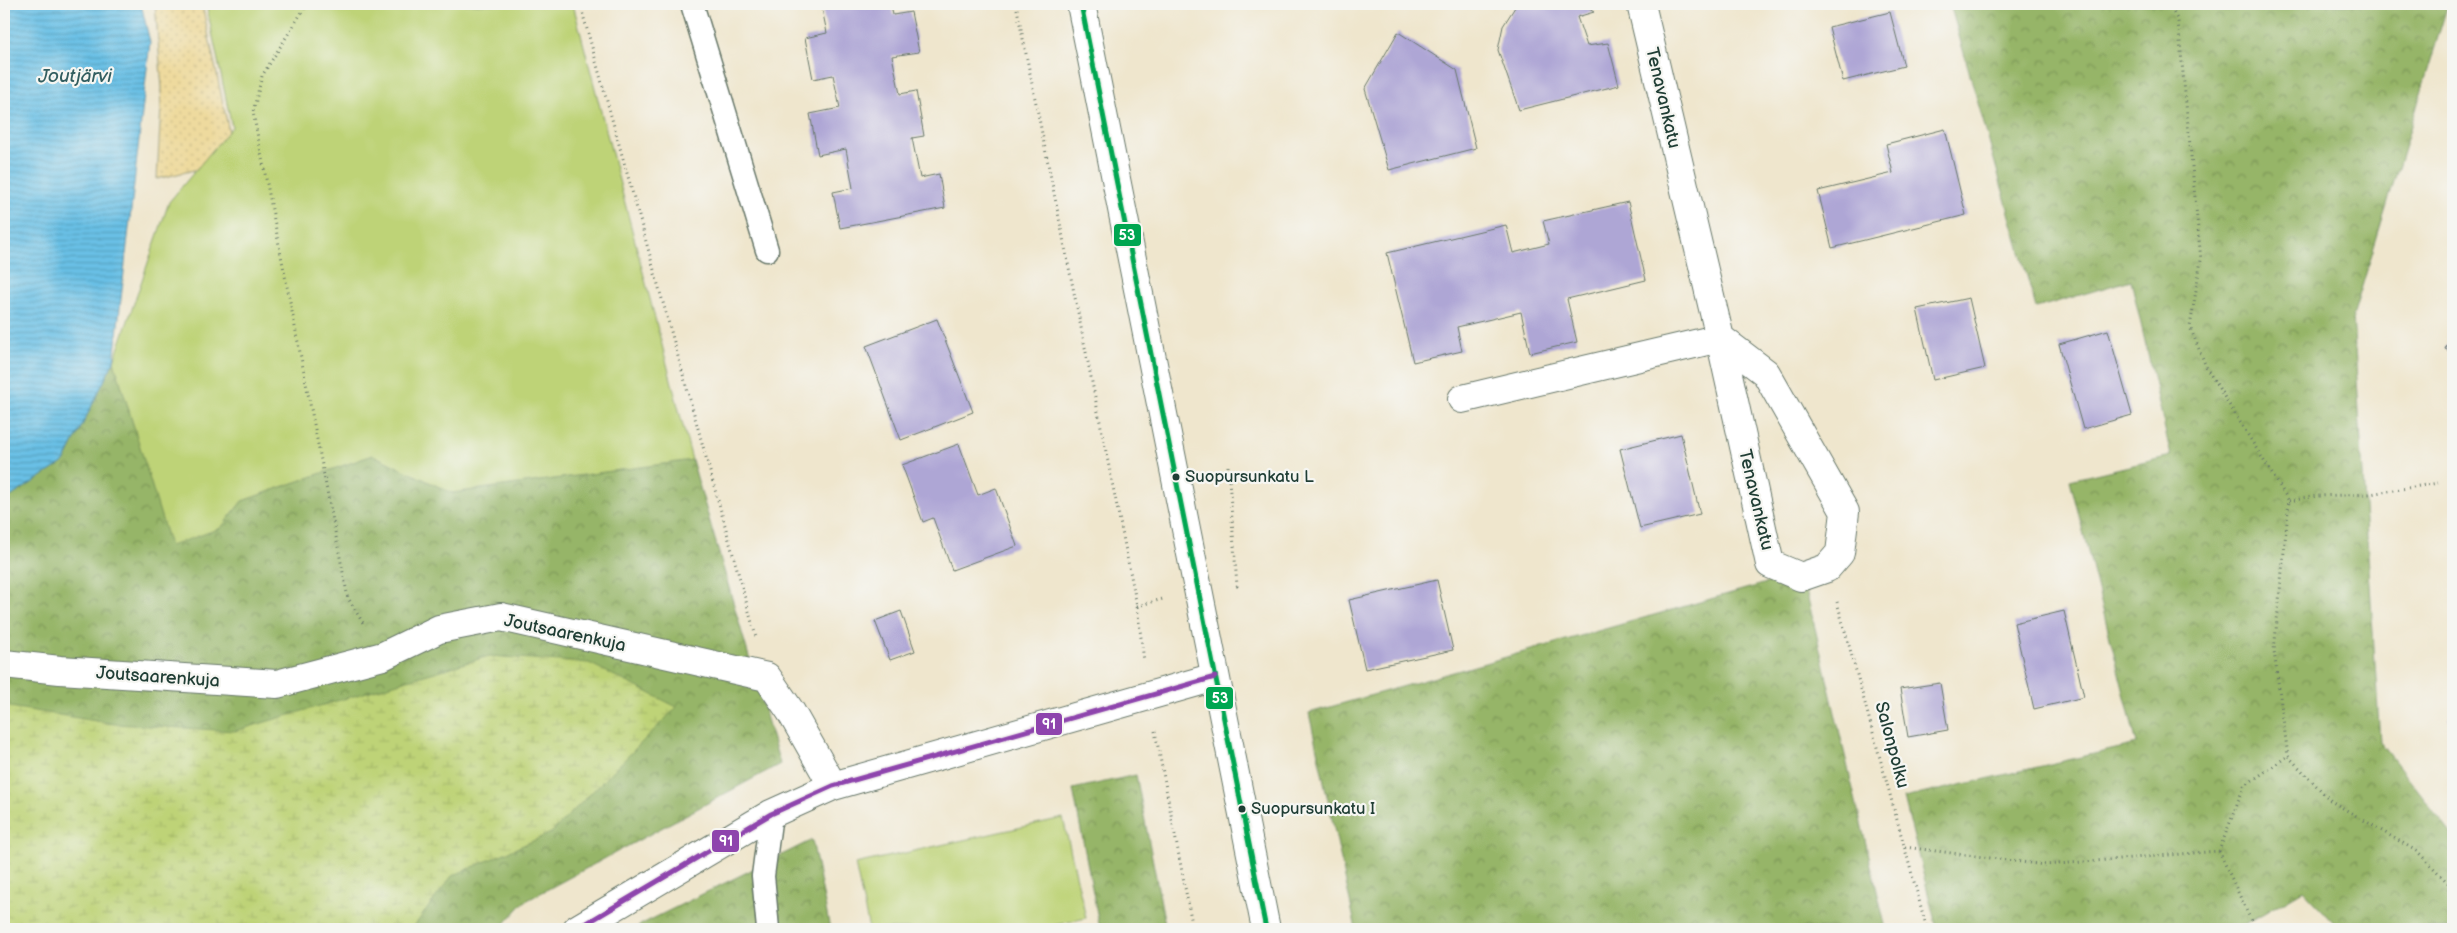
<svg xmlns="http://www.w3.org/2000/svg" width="2457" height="933" viewBox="0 0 2457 933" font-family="'Balsamiq Sans',sans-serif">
	<defs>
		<pattern id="forest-crowns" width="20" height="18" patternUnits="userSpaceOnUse" patternTransform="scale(1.25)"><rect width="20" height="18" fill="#96b568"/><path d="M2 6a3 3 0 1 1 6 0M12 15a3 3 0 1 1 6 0" fill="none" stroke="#7a9456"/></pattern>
		<pattern id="wetland-marsh" width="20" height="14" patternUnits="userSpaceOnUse" patternTransform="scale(1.25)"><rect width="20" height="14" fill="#bed377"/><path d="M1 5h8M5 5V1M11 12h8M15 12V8" fill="none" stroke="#a3b668"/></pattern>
		<pattern id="sand-dots" width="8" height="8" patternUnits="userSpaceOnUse" patternTransform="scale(1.25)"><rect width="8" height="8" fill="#eeda9e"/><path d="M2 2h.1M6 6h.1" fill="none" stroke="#ccbc89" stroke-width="1.8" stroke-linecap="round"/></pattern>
		<pattern id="water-rules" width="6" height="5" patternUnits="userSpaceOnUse" patternTransform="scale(1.25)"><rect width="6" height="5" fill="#69c0e6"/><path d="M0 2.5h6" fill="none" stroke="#569dbb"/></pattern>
	</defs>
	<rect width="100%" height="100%" fill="#f6f6f2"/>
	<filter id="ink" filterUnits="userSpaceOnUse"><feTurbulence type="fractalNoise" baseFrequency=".02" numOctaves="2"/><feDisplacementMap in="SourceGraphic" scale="10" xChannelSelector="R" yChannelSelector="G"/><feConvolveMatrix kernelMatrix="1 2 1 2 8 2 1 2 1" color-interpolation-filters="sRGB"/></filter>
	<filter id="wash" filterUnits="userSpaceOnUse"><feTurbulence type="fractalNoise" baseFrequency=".0096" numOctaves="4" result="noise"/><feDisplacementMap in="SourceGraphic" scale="20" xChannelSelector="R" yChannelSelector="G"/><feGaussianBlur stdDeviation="1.12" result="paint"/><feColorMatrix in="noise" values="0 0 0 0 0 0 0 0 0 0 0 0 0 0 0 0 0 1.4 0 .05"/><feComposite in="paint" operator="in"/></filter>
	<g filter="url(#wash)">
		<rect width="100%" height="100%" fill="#efe6cd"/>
		<path fill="url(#forest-crowns)" stroke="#5a794e" d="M 1950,4 L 2448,4 L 2353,316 L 2380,742 L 2453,836 L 2453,929 L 2340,929 L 2303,890 L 2242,926 L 2228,929 L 1937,929 L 1904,798 L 2137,744 L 2070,480 L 2171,456 L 2131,280 L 2036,308 Z
			M 114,361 L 170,545 L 221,528 L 242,501 L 373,455 L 452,493 L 692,460 L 780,764 L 524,902 L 500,929 L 4,929 L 4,501 L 64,462 Z
			M 1802,573 L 1886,929 L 1356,929 L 1309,713 Z
			M 1136,775 L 1166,929 L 1100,929 L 1073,789 Z
			M 812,840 L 830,929 L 635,929 L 642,924 Z"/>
		<path fill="url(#wetland-marsh)" stroke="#6e8856" d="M 489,656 L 589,663 L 677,707 L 551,833 L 452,876 L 412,929 L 4,929 L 4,706 L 115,724 L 235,731 Z"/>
		<path fill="url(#sand-dots)" stroke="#868c69" d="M 155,4 L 202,4 L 235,160 L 157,179 L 162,88 Z"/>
		<path fill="#bed377" stroke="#6e8856" d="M 206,4 L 573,4 L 692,460 L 452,493 L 373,455 L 242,501 L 221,528 L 170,546 L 114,361 L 169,202 L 232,127 Z
			M 1063,818 L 1086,918 L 1038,929 L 869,929 L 855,864 Z"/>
		<path fill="url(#water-rules)" stroke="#447e8d" d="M 4,4 L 141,4 L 150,42 L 114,361 L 64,462 L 4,501 Z"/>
		<g id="blocks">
			<path fill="#aea6d5" d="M 821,4 L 891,4 L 893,15 L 911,12 L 919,52 L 892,56 L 900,94 L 916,91 L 924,136 L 912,138 L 920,178 L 939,174 L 945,208 L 840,228 L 833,192 L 853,188 L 846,149 L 818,155 L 810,114 L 840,108 L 833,75 L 813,79 L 805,38 L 827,33 Z
				M 1517,4 L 1581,4 L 1594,12 L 1577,17 L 1587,46 L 1608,43 L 1619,85 L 1519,110 L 1498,50 L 1503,26 Z
				M 1716,4 L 1728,4 L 1728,5 L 1716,7 Z
				M 1890,12 L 1904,66 L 1843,81 L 1829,27 Z
				M 1398,32 L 1457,70 L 1476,148 L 1389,170 L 1365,89 Z
				M 1945,129 L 1966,215 L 1832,248 L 1818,191 L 1893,173 L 1886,144 Z
				M 1628,202 L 1646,280 L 1567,299 L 1577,342 L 1530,353 L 1521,312 L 1457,327 L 1462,351 L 1413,362 L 1387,253 L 1506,225 L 1513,253 L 1549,244 L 1543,221 Z
				M 1969,298 L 1985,368 L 1933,380 L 1917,309 Z
				M 937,319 L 973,412 L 901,440 L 866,346 Z
				M 2108,330 L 2132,415 L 2083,429 L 2059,344 Z
				M 2453,333 L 2453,353 L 2445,349 Z
				M 1681,434 L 1700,514 L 1640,528 L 1620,449 Z
				M 959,444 L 978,495 L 996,488 L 1017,546 L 952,570 L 933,518 L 923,522 L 902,465 Z
				M 1437,580 L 1453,650 L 1365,669 L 1349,600 Z
				M 901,611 L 915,651 L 890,660 L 875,621 Z
				M 2064,611 L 2084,697 L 2034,709 L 2014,623 Z
				M 1940,683 L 1948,730 L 1908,737 L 1900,689 Z
				M 2453,709 L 2453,722 L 2448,720 Z"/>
		</g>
	</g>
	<g filter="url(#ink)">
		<use href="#blocks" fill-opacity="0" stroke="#68786a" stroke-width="1"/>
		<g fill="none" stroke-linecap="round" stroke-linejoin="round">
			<g stroke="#68786a" stroke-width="25">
				<path id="service" d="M 692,4 L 767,250
					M 768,929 L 763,876 L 771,814"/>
			</g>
			<g stroke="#68786a" stroke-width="30">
				<path id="minor" d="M 1462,399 L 1720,338 L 1766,373 L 1845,512 L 1840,553 L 1827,568 L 1801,577 L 1770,564 L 1720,338 L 1641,4
					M 4,664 L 60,670 L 277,684 L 383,656 L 439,629 L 501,617 L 767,677 L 791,712 L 833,786
					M 577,929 L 771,814 L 833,786 L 1215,677"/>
			</g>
			<g stroke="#68786a" stroke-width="30">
				<path id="tertiary" d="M 1081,4 L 1266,929"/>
			</g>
			<path stroke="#68786a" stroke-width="3" stroke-dasharray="1 4" stroke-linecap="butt" d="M 307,4 L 262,76 L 253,112 L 348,598 L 363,623
				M 580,4 L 756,637
				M 1016,4 L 1137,606 L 1144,661
				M 2169,4 L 2178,21 L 2201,260 L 2190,327 L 2207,369 L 2289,501 L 2274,651 L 2288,756 L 2331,801 L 2418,852 L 2453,888
				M 1228,466 L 1237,586 L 1233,586
				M 2289,501 L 2317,496 L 2370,494 L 2438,483
				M 1837,602 L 1927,929
				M 1137,606 L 1163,599
				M 1155,731 L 1193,929
				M 1905,847 L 2045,865 L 2219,851 L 2244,786 L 2288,756
				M 2219,851 L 2255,929"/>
			<use href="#service" stroke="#fff" stroke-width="22"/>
			<use href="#minor" stroke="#fff" stroke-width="28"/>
			<use href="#tertiary" stroke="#fff" stroke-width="28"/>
			<g stroke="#f6f6f2" stroke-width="9">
				<path id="bus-1" d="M 1081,4 L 1266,929"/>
			</g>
			<g stroke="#f6f6f2" stroke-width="9">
				<path id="bus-2" d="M 577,929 L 771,814 L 833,786 L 1215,677"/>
			</g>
			<use href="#bus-1" stroke="#00a651" stroke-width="5"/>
			<use href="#bus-2" stroke="#8e44ad" stroke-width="5"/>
		</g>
	</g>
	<g fill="#1f3d34" stroke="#f6f6f2" stroke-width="2">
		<circle cx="1176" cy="477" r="4.5"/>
		<circle cx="1242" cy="809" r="4.5"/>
	</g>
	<g text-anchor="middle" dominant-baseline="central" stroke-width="4.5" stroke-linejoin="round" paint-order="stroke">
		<g font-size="17" fill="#1f3d34" stroke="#f6f6f2" text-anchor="start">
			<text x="1185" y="477">Suopursunkatu L</text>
			<text x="1251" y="809">Suopursunkatu I</text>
		</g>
		<g font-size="18" fill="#1f3d34" stroke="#f6f6f2">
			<text transform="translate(1663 98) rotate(77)">Tenavankatu</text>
			<text transform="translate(1756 500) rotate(77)">Tenavankatu</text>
			<text transform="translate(565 633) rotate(12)">Joutsaarenkuja</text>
			<text transform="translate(158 677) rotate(4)">Joutsaarenkuja</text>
			<text transform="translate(1892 745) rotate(75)">Salonpolku</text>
		</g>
		<g font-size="19" font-style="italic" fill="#325e60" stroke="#f6f6f2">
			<text x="75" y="76">Joutjärvi</text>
		</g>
	</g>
	<g stroke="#f6f6f2" stroke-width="2">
		<rect x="1113" y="223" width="29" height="24" rx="5" fill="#00a651"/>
		<rect x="1205" y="686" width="29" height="24" rx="5" fill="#00a651"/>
		<rect x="1035" y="712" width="28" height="24" rx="5" fill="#8e44ad"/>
		<rect x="711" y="829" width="29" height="24" rx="5" fill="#8e44ad"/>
	</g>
	<g font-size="14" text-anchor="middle" font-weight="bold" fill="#fff">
		<text x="1127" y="240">53</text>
		<text x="1220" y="703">53</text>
		<text x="1049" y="729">91</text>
		<text x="726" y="846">91</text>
	</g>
	<rect width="2457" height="933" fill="none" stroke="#f6f6f2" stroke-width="20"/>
</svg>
